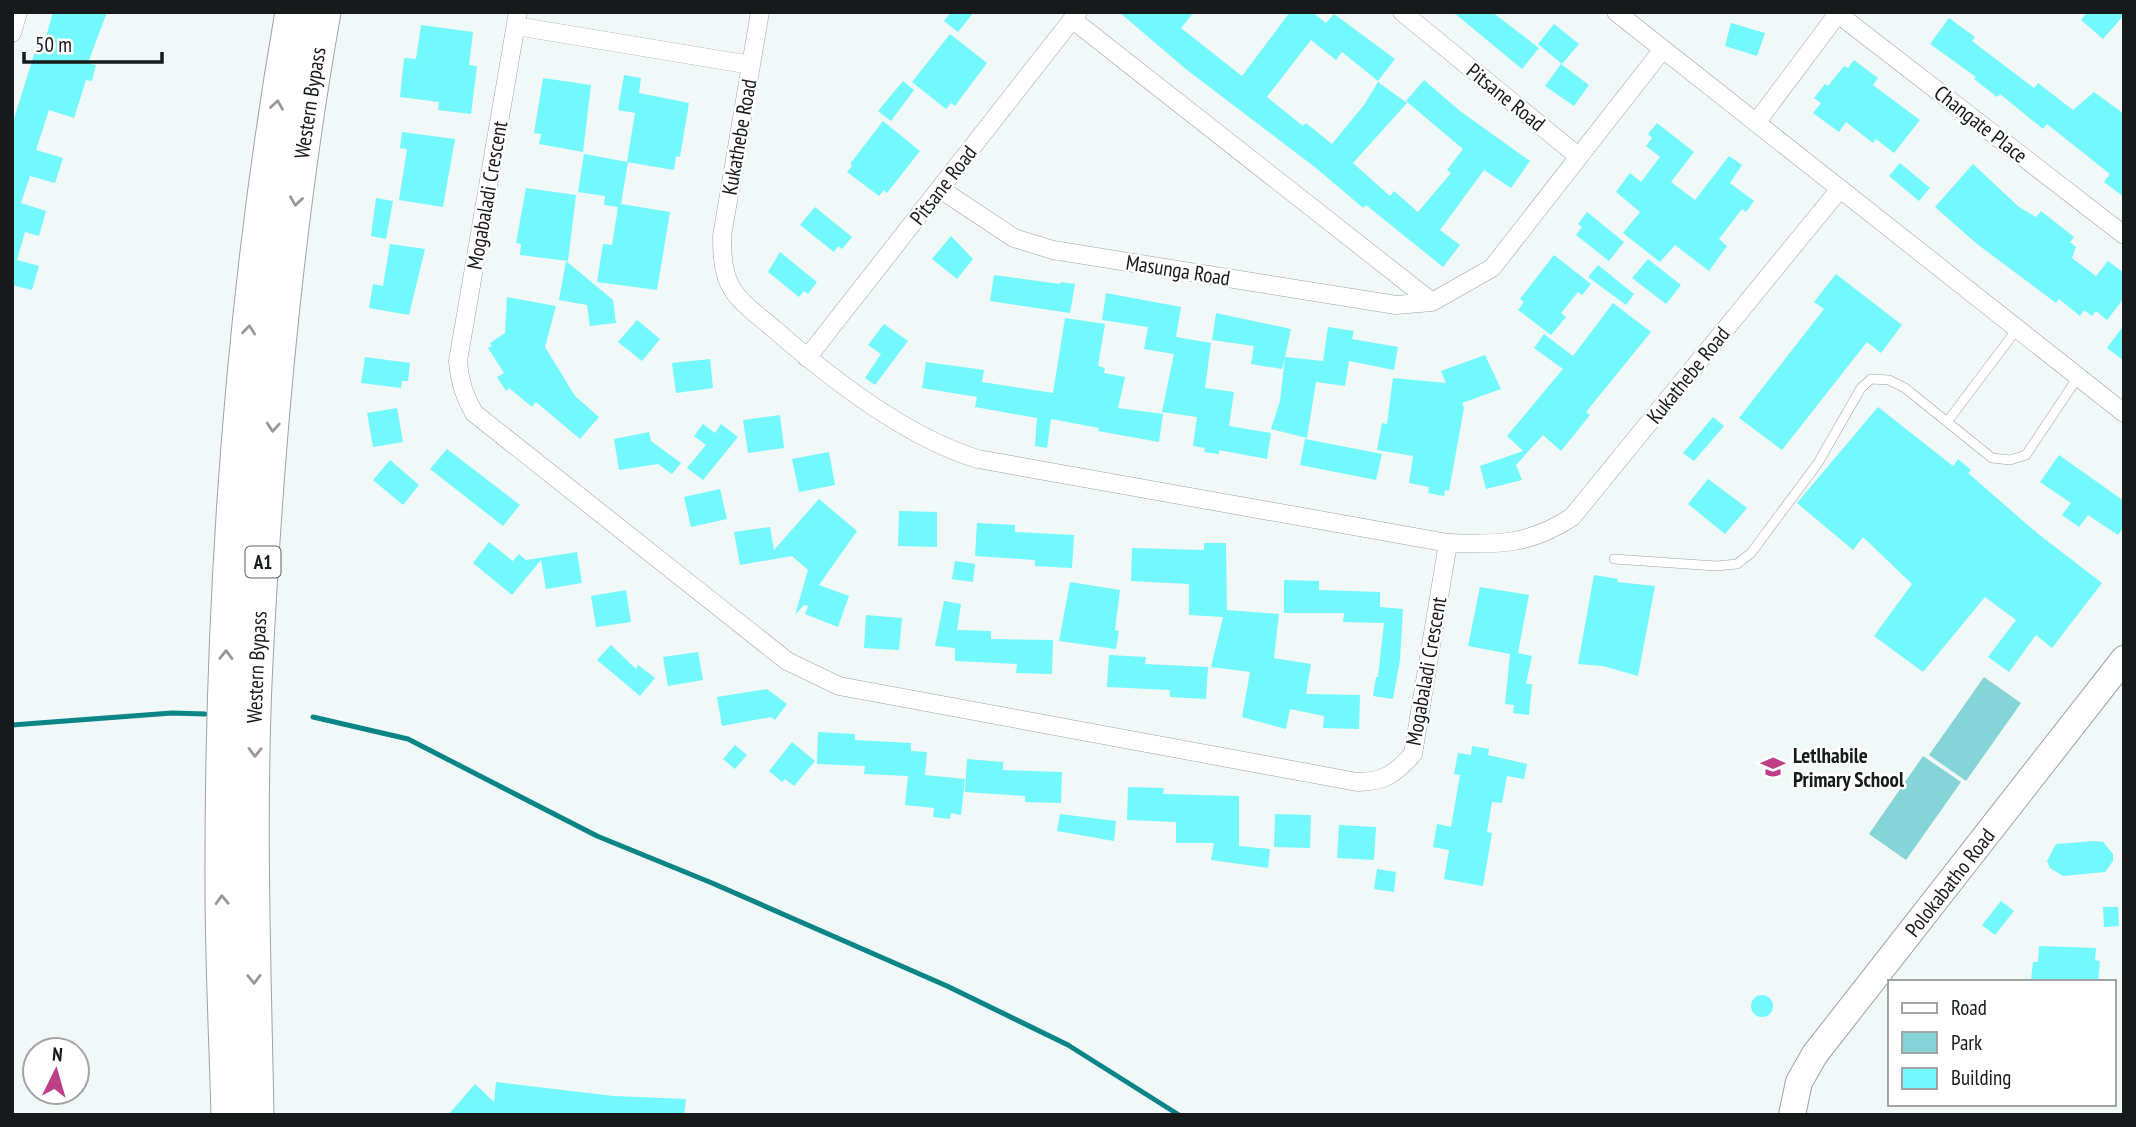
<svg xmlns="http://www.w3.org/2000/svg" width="2136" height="1127" viewBox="0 0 2136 1127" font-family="'PT Sans Narrow',sans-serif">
	<rect width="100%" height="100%" fill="#f1f8f8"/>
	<path fill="#85d4d7" d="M 1984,677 L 2021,703 L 1966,781 L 1929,755 Z
		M 1923,756 L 1961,782 L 1906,860 L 1869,834 Z"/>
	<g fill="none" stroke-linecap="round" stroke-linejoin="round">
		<path stroke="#098487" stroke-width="5" d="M 313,717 L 408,739 L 597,836 L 712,883 L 947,986 L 1068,1045 L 1179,1115
			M 12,725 L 172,713 L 205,714"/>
	</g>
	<path fill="#72f8fd" d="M 53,12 L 107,12 L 88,63 L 96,65 L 92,81 L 86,80 L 74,118 L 49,110 L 36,150 L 63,158 L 55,183 L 30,176 L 21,203 L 46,211 L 39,236 L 25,232 L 17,260 L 39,266 L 32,290 L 12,285 L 12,125 L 38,42 L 44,44 Z
		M 951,12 L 974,12 L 958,32 L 944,21 Z
		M 1119,12 L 1194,12 L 1181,28 L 1242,76 L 1290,12 L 1312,12 L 1326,23 L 1334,14 L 1395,59 L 1378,81 L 1342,52 L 1336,60 L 1311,40 L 1267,97 L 1303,126 L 1306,123 L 1332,144 L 1364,105 L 1378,82 L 1407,103 L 1353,163 L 1390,196 L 1394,191 L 1418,212 L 1451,173 L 1447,170 L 1463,149 L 1406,101 L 1424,80 L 1460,111 L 1530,161 L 1511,188 L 1484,170 L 1440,230 L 1460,245 L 1443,267 L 1366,205 L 1363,208 L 1316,168 L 1187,70 Z
		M 1453,12 L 1492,12 L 1539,48 L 1522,69 Z
		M 2087,12 L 2124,12 L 2124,15 L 2103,39 L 2081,20 Z
		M 1949,18 L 1975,37 L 1972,41 L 2034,88 L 2038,83 L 2073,110 L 2094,92 L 2124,114 L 2124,197 L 2104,182 L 2110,174 L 2047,124 L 2043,129 L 2000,94 L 1997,97 L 1974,79 L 1976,77 L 1930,44 Z
		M 1731,23 L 1765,33 L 1757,56 L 1725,46 Z
		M 1554,24 L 1579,44 L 1562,64 L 1538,44 Z
		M 421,25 L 473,32 L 469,65 L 477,66 L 471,114 L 438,110 L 439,102 L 400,97 L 404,58 L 416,59 Z
		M 950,34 L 987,63 L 955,106 L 951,103 L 946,109 L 912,82 Z
		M 1854,60 L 1878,78 L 1873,85 L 1920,120 L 1894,153 L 1876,139 L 1873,143 L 1846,122 L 1839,132 L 1813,113 L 1821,103 L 1814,98 L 1825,84 L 1828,86 L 1844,66 L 1848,68 Z
		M 1561,64 L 1589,85 L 1574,106 L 1545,86 Z
		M 624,75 L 641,78 L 639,93 L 689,103 L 680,157 L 676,156 L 674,170 L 627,162 L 635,113 L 618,110 Z
		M 543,78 L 591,85 L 583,152 L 539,144 L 541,134 L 534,133 Z
		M 903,81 L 914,90 L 891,121 L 878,111 Z
		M 883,121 L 920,151 L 887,193 L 884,190 L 879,196 L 847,172 L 852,166 L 850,164 Z
		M 1657,123 L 1694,152 L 1671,182 L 1695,200 L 1729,156 L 1742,165 L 1730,183 L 1754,201 L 1746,212 L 1742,209 L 1719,239 L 1727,246 L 1709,271 L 1675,245 L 1660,262 L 1623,233 L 1640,212 L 1616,192 L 1630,173 L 1641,182 L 1660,157 L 1646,146 L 1652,138 L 1648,134 Z
		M 402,132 L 455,139 L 443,207 L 399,200 L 407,149 L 400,148 Z
		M 584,154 L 628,162 L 621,204 L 670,212 L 657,290 L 597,282 L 603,244 L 612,245 L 618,207 L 604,205 L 605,196 L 578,192 Z
		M 1900,163 L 1930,188 L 1919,201 L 1889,176 Z
		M 1973,164 L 2019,207 L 2036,217 L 2041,211 L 2074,237 L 2070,242 L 2076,247 L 2072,258 L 2096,276 L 2108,261 L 2124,273 L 2124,298 L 2107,320 L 2096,311 L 2092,316 L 2084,310 L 2080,316 L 2059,299 L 2056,303 L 1977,244 L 1935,207 Z
		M 526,188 L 576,195 L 568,261 L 520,255 L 521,244 L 516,243 Z
		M 376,198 L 393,201 L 386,239 L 371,236 Z
		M 815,207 L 852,237 L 842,249 L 838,246 L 834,252 L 800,225 Z
		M 1587,212 L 1624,242 L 1609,261 L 1576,235 L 1582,227 L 1578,224 Z
		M 951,236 L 973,259 L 957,279 L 932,259 Z
		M 390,244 L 425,249 L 409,315 L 369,308 L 373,284 L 383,286 Z
		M 780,252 L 817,282 L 808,294 L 804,291 L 799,297 L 768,272 Z
		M 1554,255 L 1591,284 L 1582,295 L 1578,292 L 1561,313 L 1566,317 L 1551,335 L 1518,310 L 1524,302 L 1520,299 Z
		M 1648,259 L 1681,285 L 1666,304 L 1632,278 Z
		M 566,261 L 613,300 L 616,323 L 590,326 L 587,305 L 559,300 Z
		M 1598,265 L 1634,294 L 1626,305 L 1588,277 Z
		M 1836,274 L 1902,325 L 1881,353 L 1867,342 L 1782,450 L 1739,418 L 1824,309 L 1814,302 Z
		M 994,275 L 1060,284 L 1061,282 L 1075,284 L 1070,313 L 990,301 Z
		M 1106,293 L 1181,307 L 1176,337 L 1211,343 L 1205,388 L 1234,392 L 1229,426 L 1271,433 L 1267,459 L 1219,450 L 1219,454 L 1204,452 L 1205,448 L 1193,446 L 1197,417 L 1162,412 L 1174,354 L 1144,349 L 1148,327 L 1102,320 Z
		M 507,297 L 556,306 L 545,347 L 575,396 L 599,417 L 580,439 L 536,402 L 532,407 L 509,388 L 506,391 L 497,377 L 504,373 L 488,348 L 492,346 L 490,343 L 505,333 Z
		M 1613,303 L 1651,332 L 1586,412 L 1590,415 L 1561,451 L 1543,435 L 1516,465 L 1522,480 L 1486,489 L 1480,466 L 1523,451 L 1507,436 L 1563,369 L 1534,348 L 1544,334 L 1573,356 Z
		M 1216,313 L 1291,329 L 1285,357 L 1323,361 L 1328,327 L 1354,331 L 1352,339 L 1398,347 L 1394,370 L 1349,361 L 1345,386 L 1316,382 L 1307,438 L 1271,429 L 1280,401 L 1285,358 L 1282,369 L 1251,364 L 1254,346 L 1212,340 Z
		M 1065,318 L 1105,324 L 1098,366 L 1105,368 L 1104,373 L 1125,377 L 1118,408 L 1163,414 L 1159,442 L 1098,431 L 1099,428 L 1051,419 L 1047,448 L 1035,446 L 1037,418 L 975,407 L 977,397 L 922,388 L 926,362 L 984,370 L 982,382 L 1053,393 Z
		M 637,320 L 660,339 L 642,361 L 618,342 Z
		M 884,324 L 908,341 L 875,385 L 865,378 L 881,354 L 868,345 Z
		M 2124,325 L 2124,361 L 2107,348 Z
		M 1485,355 L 1501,389 L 1462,403 L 1464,408 L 1449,491 L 1445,490 L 1444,496 L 1428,493 L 1429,487 L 1409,483 L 1413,456 L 1377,450 L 1382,423 L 1387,424 L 1393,378 L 1446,383 L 1441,371 Z
		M 365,357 L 410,363 L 408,381 L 402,381 L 401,388 L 361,383 Z
		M 710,359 L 713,388 L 676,393 L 672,363 Z
		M 1878,407 L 1953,466 L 1958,459 L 1971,470 L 1968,473 L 2037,533 L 2102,583 L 2052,648 L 2036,635 L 2009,672 L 1988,657 L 2016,620 L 1985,597 L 1923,672 L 1874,636 L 1912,584 L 1863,537 L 1853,550 L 1797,503 Z
		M 397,408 L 403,442 L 373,447 L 367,413 Z
		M 780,415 L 784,448 L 748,453 L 743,420 Z
		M 1713,417 L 1724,426 L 1694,461 L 1683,453 Z
		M 703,424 L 715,433 L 721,424 L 738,437 L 703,480 L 687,468 L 706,445 L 694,436 Z
		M 649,432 L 651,441 L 681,463 L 672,474 L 658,464 L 619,470 L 614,439 Z
		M 1305,439 L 1382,454 L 1376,480 L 1300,465 Z
		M 447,449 L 520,505 L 503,526 L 430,469 Z
		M 829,452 L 835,485 L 799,492 L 792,459 Z
		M 2059,455 L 2124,501 L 2124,527 L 2118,535 L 2088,515 L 2079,527 L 2062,515 L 2071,503 L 2040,482 Z
		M 390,460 L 419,485 L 403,505 L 373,480 Z
		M 1708,479 L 1747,508 L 1725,534 L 1688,504 Z
		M 720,489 L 727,519 L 691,527 L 684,497 Z
		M 819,499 L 857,531 L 819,585 L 849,596 L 838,627 L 805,614 L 808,606 L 804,605 L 795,615 L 808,570 L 792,556 L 740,565 L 734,532 L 770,527 L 774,550 Z
		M 899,511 L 937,512 L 937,547 L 898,546 Z
		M 977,523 L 1015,525 L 1015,532 L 1074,535 L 1072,568 L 1035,566 L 1035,560 L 975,556 Z
		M 489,542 L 513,561 L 519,554 L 526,560 L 577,552 L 582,583 L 546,589 L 541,560 L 512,595 L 473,563 Z
		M 1204,543 L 1226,543 L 1227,610 L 1279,614 L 1274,658 L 1311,664 L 1306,694 L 1360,695 L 1359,729 L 1323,728 L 1324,716 L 1290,709 L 1286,729 L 1242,717 L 1250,672 L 1211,667 L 1223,617 L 1189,615 L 1189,584 L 1131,581 L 1132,548 L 1204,550 Z
		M 955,561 L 975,564 L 973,582 L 952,579 Z
		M 1594,575 L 1618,579 L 1617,582 L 1655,586 L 1638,676 L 1603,666 L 1578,664 Z
		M 1284,580 L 1319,581 L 1319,590 L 1380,592 L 1380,607 L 1403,609 L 1400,660 L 1393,699 L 1373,696 L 1376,677 L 1378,677 L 1384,623 L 1343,622 L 1344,613 L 1284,613 Z
		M 1070,582 L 1120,590 L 1115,630 L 1119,631 L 1116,649 L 1059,641 Z
		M 1480,587 L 1529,595 L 1518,653 L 1532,656 L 1526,684 L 1532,684 L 1529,715 L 1513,713 L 1514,705 L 1505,704 L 1510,654 L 1468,646 Z
		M 626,590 L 631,622 L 596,627 L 591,596 Z
		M 944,601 L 961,604 L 957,630 L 991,631 L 991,639 L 1053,640 L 1052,674 L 1016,673 L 1017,664 L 955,661 L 955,648 L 935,646 Z
		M 866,615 L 902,618 L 899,650 L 864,648 Z
		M 611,645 L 636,669 L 638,665 L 655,678 L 640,696 L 597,660 Z
		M 698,652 L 703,680 L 668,686 L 663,657 Z
		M 1109,655 L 1146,657 L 1145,664 L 1208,667 L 1206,699 L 1170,697 L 1170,690 L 1107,687 Z
		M 767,689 L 787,704 L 775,720 L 771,717 L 722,726 L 717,697 Z
		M 818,732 L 855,734 L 855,740 L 911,743 L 911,751 L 927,752 L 925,775 L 965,779 L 961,815 L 951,813 L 950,819 L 933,817 L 934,808 L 905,805 L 908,776 L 864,774 L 865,766 L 817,764 Z
		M 792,742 L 815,761 L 794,786 L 785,779 L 782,782 L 769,771 Z
		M 735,745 L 747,755 L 735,769 L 723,759 Z
		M 1472,746 L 1489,749 L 1488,755 L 1527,764 L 1524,779 L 1507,776 L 1502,803 L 1492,802 L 1487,832 L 1492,833 L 1483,886 L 1444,879 L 1449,850 L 1433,847 L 1437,824 L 1451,827 L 1460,775 L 1454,774 L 1458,753 L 1471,755 Z
		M 967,759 L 1003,762 L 1003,770 L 1062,772 L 1061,803 L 1025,802 L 1025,796 L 965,792 Z
		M 1128,787 L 1164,788 L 1163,794 L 1239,796 L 1239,846 L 1270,849 L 1268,868 L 1211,860 L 1214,843 L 1176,843 L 1176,822 L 1127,820 Z
		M 1060,814 L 1116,821 L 1114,841 L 1057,831 Z
		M 1275,814 L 1311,815 L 1310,848 L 1274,847 Z
		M 1339,825 L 1376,827 L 1374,860 L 1337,858 Z
		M 2094,841 L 2103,842 L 2113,854 L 2113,861 L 2105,872 L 2063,876 L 2050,868 L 2047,861 L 2056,844 Z
		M 1377,869 L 1396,872 L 1394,892 L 1374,889 Z
		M 2001,901 L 2014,911 L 1995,935 L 1982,925 Z
		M 2103,907 L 2118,907 L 2119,926 L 2104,927 Z
		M 2039,946 L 2096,948 L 2095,960 L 2100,961 L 2098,982 L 2031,980 L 2033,962 L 2038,962 Z
		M1751 1006a11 11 0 1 1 22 0a11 11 0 1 1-22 0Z
		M 496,1082 L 613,1096 L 686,1099 L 684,1115 L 448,1115 L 475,1084 L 494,1102 Z"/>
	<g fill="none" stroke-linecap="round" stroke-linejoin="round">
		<g stroke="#9ca3a3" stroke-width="10">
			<path id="lane" d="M 1947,422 L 2017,329
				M 1614,559 L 1716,566 L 1737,564 L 1751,553 L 1818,463 L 1861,388 L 1871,379 L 1889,380 L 1905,388 L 1992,458 L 2010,460 L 2026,455 L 2078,377"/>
		</g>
		<g stroke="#9ca3a3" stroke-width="19">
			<path id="street" d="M 518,12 L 458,361 C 459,381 464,396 474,413 L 787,661 L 839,686 L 1357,782 C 1384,782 1395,774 1413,754 L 1448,543
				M 760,12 L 722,236 C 722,258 723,280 738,297 C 748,309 763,319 774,329 C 830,378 907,438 978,459 L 1448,543 C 1497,545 1530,545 1572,517 L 1839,190
				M 1402,12 L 1578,156
				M 1616,12 L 2124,413
				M 1838,14 L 2124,235
				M 1073,20 L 1432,302
				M 516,26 L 751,65
				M 12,33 L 18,12
				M 1756,123 L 1839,12
				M 940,189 L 1014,238 L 1053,250 L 1396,305 L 1432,302 L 1492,268 L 1663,49
				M 807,358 L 1078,12"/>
		</g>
		<g stroke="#9ca3a3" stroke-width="28">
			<g id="secondary">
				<path id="s1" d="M 1792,1115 L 1799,1082 L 1815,1054 L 2124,659"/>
			</g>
		</g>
		<g stroke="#9ca3a3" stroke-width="35">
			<g id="highway">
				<path d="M 228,1115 C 226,1039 222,963 222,887 C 221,595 242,300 292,12"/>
				<path id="s2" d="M 257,1115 C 254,958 248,799 257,642 C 268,432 287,219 324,12"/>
			</g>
		</g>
		<use href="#lane" stroke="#fff" stroke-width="9"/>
		<use href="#street" stroke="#fff" stroke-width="18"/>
		<use href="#secondary" stroke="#fff" stroke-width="26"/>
		<use href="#highway" stroke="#fff" stroke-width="33"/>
	</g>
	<defs><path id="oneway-chevron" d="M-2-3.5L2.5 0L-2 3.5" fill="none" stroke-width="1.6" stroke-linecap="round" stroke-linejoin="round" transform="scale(1.75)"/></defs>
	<g stroke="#979898">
		<use href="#oneway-chevron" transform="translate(277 105) rotate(-81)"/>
		<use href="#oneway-chevron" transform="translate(296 201) rotate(98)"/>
		<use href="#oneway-chevron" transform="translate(249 330) rotate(-84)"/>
		<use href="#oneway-chevron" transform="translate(273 427) rotate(94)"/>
		<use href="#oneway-chevron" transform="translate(226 655) rotate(-89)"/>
		<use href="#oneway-chevron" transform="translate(255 752) rotate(91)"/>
		<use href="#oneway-chevron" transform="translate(222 900) rotate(-92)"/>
		<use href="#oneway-chevron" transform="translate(254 979) rotate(89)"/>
	</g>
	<defs>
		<g id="school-bare" transform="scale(1.89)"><path d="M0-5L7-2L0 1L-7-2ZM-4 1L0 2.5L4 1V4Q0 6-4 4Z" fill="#bf3e88" stroke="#fff" stroke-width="2.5" paint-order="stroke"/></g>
	</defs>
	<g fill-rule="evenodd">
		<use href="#school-bare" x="1773" y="767"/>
	</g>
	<g text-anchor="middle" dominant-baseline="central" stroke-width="5" stroke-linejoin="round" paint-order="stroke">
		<rect fill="#fff" stroke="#5d5f5f" stroke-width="2" x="245.5" y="546.5" width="35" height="31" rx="5"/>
		<g font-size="19" font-weight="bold" fill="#171a1a">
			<text x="263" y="562">A1</text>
		</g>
		<g font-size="21" fill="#171a1a" stroke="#fff">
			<text transform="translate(1506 97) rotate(39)">Pitsane Road</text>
			<text stroke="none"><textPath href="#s2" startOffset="1015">Western Bypass</textPath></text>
			<text transform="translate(1981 124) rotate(38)">Changate Place</text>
			<text transform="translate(739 137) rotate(-80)">Kukathebe Road</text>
			<text transform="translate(943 185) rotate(-52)">Pitsane Road</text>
			<text transform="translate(487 195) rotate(-80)">Mogabaladi Crescent</text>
			<text transform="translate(1178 270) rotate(9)">Masunga Road</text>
			<text transform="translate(1688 375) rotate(-51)">Kukathebe Road</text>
			<text stroke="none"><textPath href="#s2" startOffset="448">Western Bypass</textPath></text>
			<text transform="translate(1426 671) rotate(-80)">Mogabaladi Crescent</text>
			<text stroke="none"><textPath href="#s1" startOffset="284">Polokabatho Road</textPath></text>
		</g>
		<g font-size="21" font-weight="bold" fill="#171a1a" stroke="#fff" text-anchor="start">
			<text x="1793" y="755">Letlhabile<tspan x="1793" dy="24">Primary School</tspan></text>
		</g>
	</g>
	<rect width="2136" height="1127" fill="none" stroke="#171a1a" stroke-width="28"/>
	<rect x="1888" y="980" width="228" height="126" fill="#ffffff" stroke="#a2a3a3" stroke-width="2"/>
	<rect x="1902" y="1003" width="35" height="10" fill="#ffffff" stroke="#a2a3a3" stroke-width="2"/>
	<text x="1951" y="1015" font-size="21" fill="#171a1a">Road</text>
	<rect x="1902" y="1032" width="35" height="21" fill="#85d4d7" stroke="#a2a3a3" stroke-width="2"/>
	<text x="1951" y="1050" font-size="21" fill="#171a1a">Park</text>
	<rect x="1902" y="1068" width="35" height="21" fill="#72f8fd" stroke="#a2a3a3" stroke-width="2"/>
	<text x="1951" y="1085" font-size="21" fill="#171a1a">Building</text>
	<g transform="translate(56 1071) rotate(5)"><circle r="33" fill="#ffffff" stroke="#a2a3a3" stroke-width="2"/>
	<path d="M0-5L12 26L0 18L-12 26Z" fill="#bf3e88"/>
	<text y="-10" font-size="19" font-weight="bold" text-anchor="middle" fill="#171a1a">N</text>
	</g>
	<path d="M24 52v10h138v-10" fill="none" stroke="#171a1a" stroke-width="3.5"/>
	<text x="35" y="52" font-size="21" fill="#171a1a" stroke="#ffffff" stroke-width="5" paint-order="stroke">50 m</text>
</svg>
